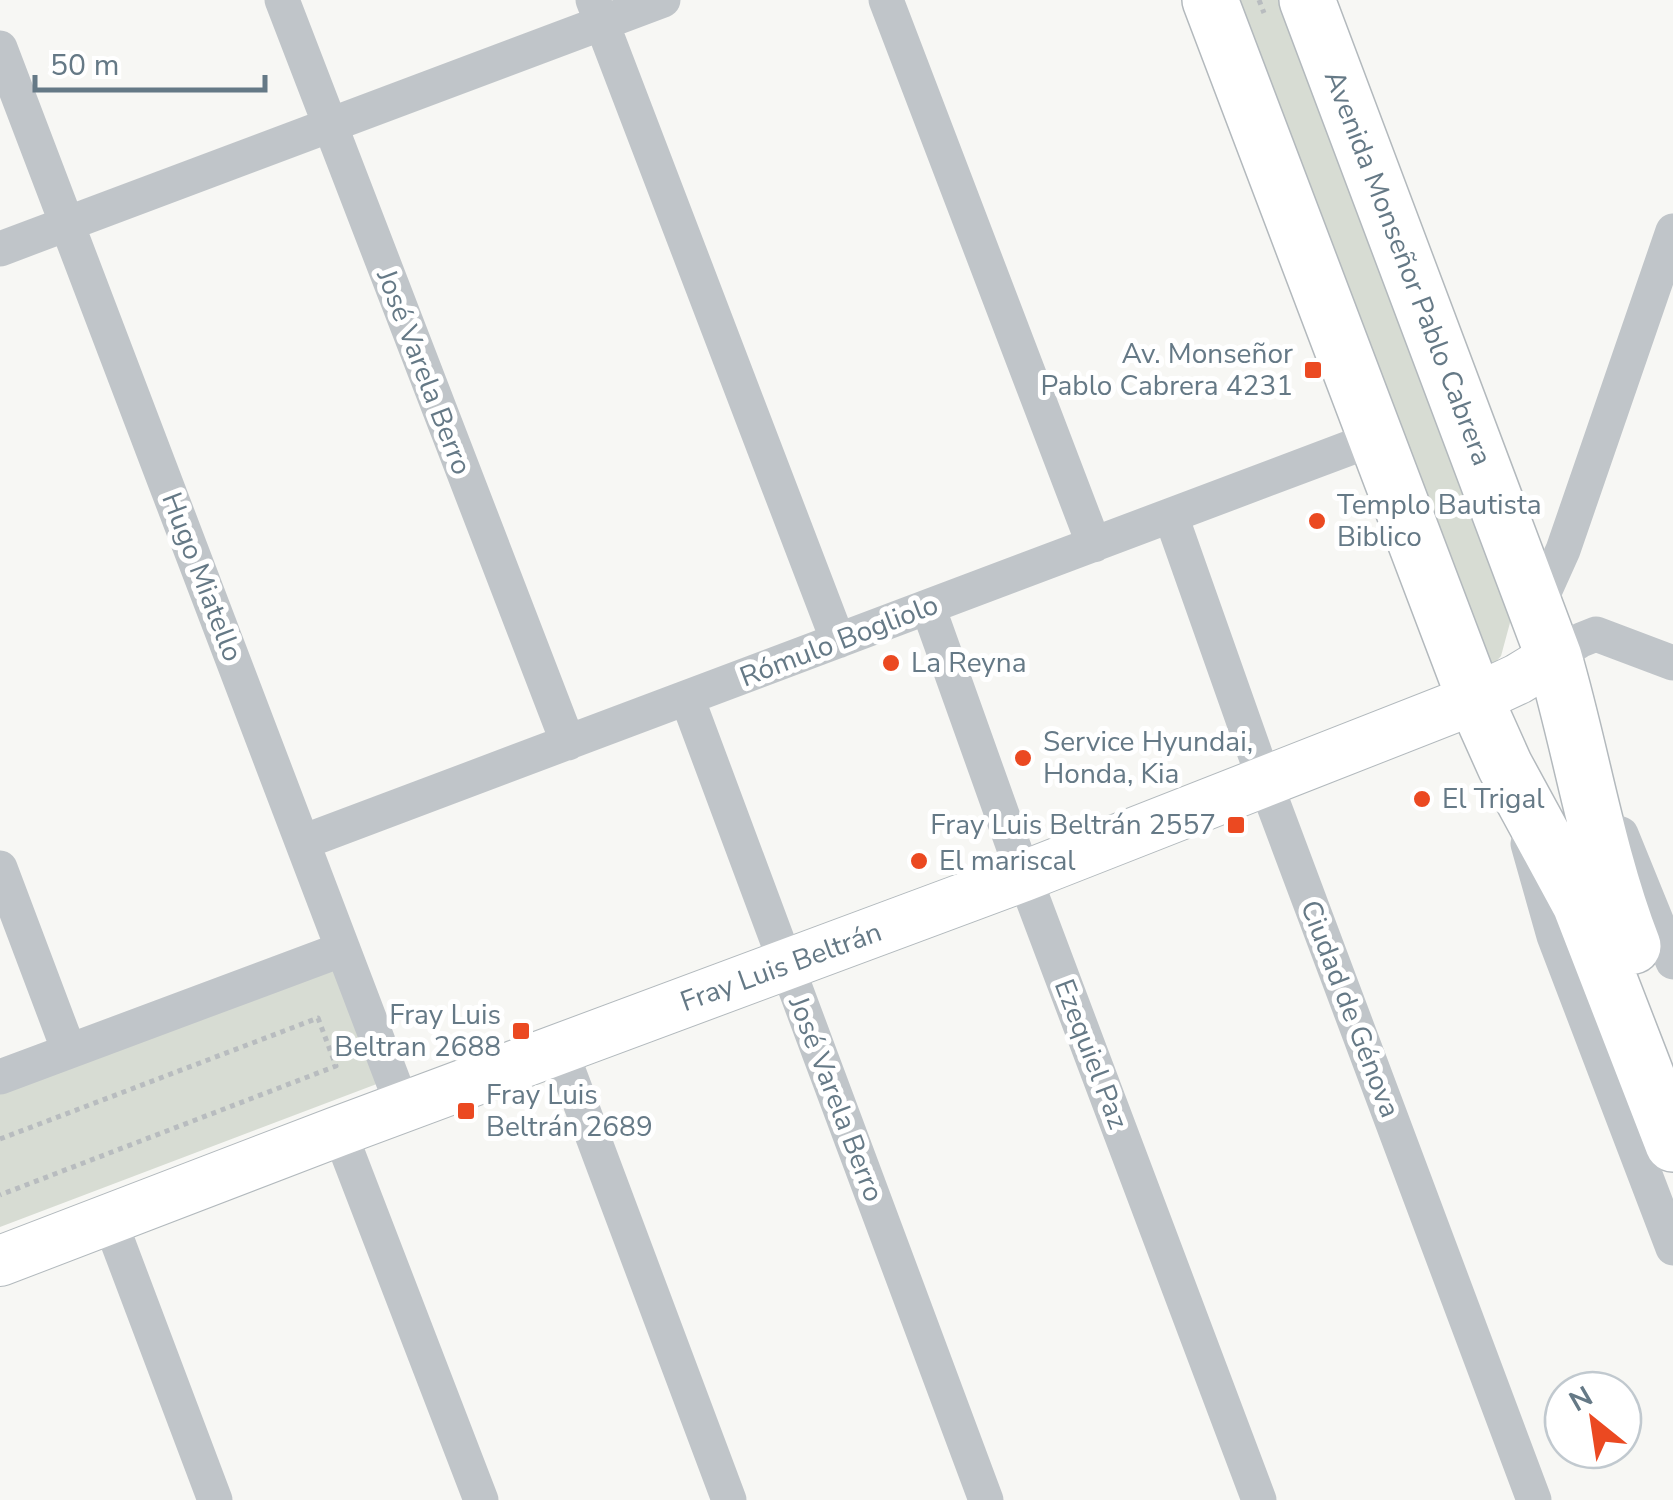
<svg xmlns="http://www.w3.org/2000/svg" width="1673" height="1500" viewBox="0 0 1673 1500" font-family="'Nunito Sans',sans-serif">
	<rect width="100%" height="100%" fill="#f7f7f4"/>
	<path fill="#d7dcd3" d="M 1232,0 L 1285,0 L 1514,608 L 1501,656 L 1492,666 Z
		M 335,965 L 382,1082 L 0,1227 L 0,1091 Z"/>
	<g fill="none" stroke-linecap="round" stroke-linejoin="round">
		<g stroke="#b2b9bd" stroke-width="52">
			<path id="secondary" d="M 0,1261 L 339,1131 L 1024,876 L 1475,699 L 1518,679 L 1554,657"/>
		</g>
		<g stroke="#b3b9bd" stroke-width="58">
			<path id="primary" d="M 1210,0 L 1475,699 L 1505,766 L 1580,904 L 1673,1144
				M 1307,0 L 1554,657 C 1582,753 1597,853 1633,946"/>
		</g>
		<path stroke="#b8bcbf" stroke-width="5" stroke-dasharray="5 5" stroke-linecap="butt" d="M 1259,0 L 1264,13
			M 0,1139 L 318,1018 L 336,1066 L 0,1195"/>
		<path stroke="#c0c5c9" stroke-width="35" d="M 282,0 L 568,743
			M 593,0 L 838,641
			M 886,0 L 1094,545
			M 0,48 L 403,1107
			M 0,249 L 663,0
			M 1171,516 L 1265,782 L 1534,1500
			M 928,607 L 1024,876 L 1259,1500
			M 1536,610 L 1563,550 L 1673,231
			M 1554,657 L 1581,640 L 1596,634 L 1673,663
			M 687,698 L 986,1500
			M 1621,834 L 1673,962
			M 303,842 L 1376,438
			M 1528,844 L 1554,936 L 1673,1248
			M 0,868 L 69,1051
			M 560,1049 L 729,1500
			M 0,1077 L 343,949
			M 339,1131 L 481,1500
			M 109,1219 L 215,1500"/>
		<use href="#secondary" stroke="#fff" stroke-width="50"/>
		<use href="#primary" stroke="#fff" stroke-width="55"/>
	</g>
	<g fill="#eb4921" stroke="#fff" stroke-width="4">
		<rect x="1303" y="360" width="20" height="20" rx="5"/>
		<circle cx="1317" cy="521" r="10"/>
		<circle cx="891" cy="663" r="10"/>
		<circle cx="1023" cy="758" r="10"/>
		<circle cx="1422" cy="799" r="10"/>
		<rect x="1226" y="815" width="20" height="20" rx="5"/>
		<circle cx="919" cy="861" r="10"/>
		<rect x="511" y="1021" width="20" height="20" rx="5"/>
		<rect x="456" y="1101" width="20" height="20" rx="5"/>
	</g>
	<g text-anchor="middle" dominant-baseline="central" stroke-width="10" stroke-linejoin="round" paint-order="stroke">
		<g font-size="28" fill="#657986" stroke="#fff">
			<text transform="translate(1408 268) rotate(69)">Avenida Monseñor Pablo Cabrera</text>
			<text transform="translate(424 372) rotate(69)">José Varela Berro</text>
			<text transform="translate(202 577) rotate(69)">Hugo Miatello</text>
			<text transform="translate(839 641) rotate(-21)">Rómulo Bogliolo</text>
			<text transform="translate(781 967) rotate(-20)">Fray Luis Beltrán</text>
			<text transform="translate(1350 1009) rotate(69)">Ciudad de Génova</text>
			<text transform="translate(1091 1054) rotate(69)">Ezequiel Paz</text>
			<text transform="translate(836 1099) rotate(69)">José Varela Berro</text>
		</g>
		<g font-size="28" fill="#657986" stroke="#fff" text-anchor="start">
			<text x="1293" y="354" text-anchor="end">Av. Monseñor<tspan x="1293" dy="32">Pablo Cabrera 4231</tspan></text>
			<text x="1337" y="505">Templo Bautista<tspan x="1337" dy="32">Biblico</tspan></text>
			<text x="911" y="663">La Reyna</text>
			<text x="1043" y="742">Service Hyundai,<tspan x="1043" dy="32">Honda, Kia</tspan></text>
			<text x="1442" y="799">El Trigal</text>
			<text x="1216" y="825" text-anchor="end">Fray Luis Beltrán 2557</text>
			<text x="939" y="861">El mariscal</text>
			<text x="501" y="1015" text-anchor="end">Fray Luis<tspan x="501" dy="32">Beltran 2688</tspan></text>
			<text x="486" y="1095">Fray Luis<tspan x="486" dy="32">Beltrán 2689</tspan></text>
		</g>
	</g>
	<g transform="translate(1593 1420) rotate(330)"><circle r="48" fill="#ffffff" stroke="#c1c9cf" stroke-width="2.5"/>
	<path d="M0-8L18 38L0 25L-18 38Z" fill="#eb4921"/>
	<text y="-15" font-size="28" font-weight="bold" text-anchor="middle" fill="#657986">N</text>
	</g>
	<path d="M35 75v15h230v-15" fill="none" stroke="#657986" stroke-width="5"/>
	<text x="50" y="75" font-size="30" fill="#657986" stroke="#ffffff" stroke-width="8" paint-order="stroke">50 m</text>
</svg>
